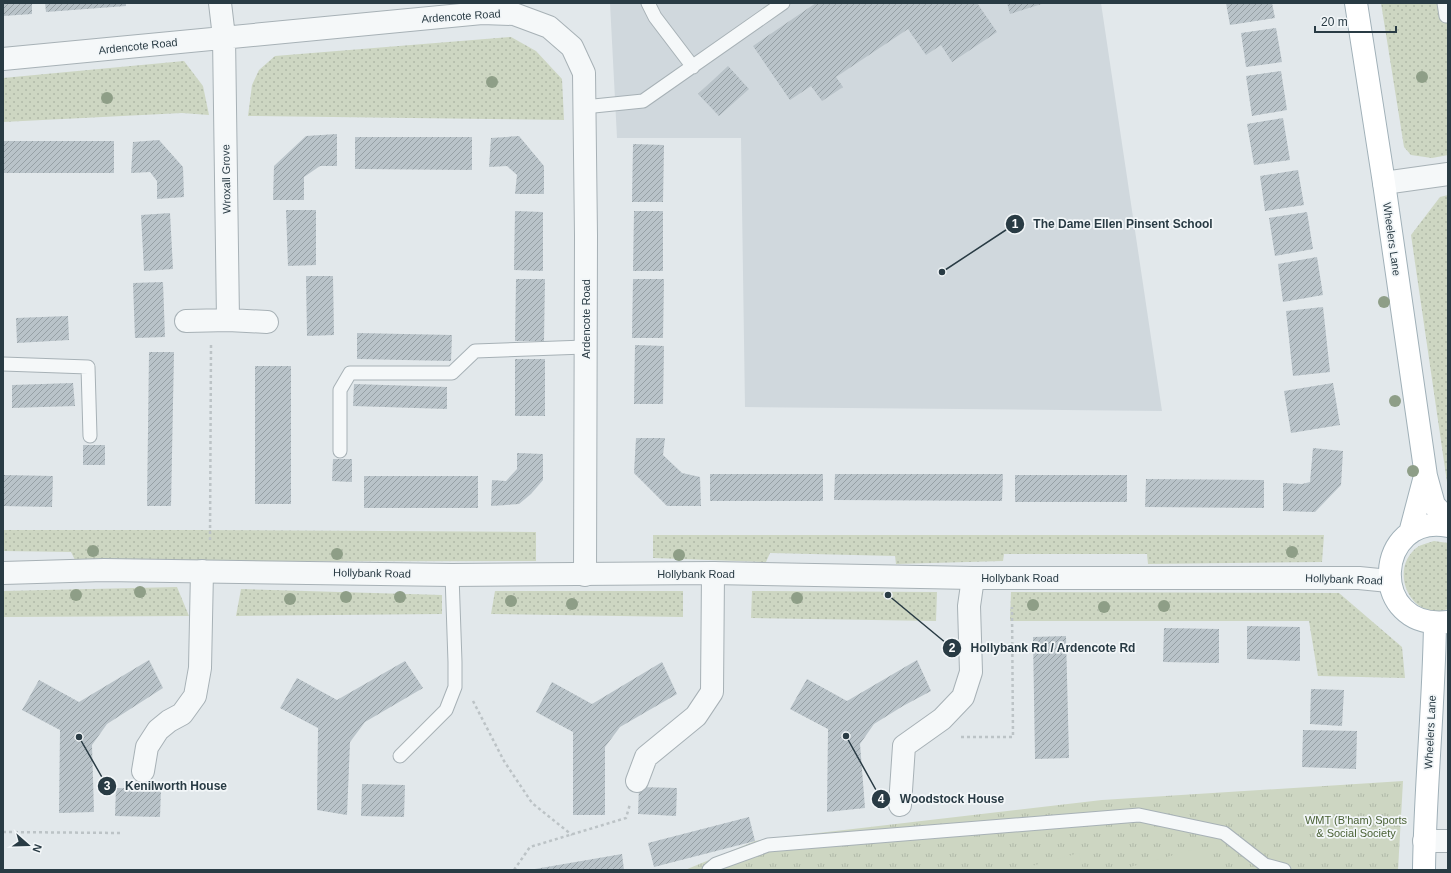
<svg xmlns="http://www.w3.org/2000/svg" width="1451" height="873" viewBox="0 0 1451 873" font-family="Arial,sans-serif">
	<defs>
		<pattern id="grass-dots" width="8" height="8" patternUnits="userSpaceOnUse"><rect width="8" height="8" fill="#cdd6c2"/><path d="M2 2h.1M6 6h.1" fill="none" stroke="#b0b9a8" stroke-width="1.8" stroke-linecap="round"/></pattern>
		<pattern id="park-tufts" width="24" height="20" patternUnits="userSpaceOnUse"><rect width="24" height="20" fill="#cdd6c2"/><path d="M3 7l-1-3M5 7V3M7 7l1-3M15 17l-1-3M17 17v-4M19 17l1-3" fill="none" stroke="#b0b9a8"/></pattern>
		<pattern id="building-hatch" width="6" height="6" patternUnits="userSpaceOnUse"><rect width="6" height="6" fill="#b9c3c9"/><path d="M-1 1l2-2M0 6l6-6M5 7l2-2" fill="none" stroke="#96a0a5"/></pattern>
	</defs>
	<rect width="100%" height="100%" fill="#e2e8eb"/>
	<path fill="#d0d8dd" d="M 610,3 L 1101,3 L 1162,411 L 745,407 L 741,138 L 617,138 Z"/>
	<path fill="url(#grass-dots)" d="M 1381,3 L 1448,3 L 1448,155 L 1432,158 L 1411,155 L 1404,147 Z
		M 511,37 L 536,51 L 562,79 L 564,120 L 248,116 L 252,85 L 259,70 L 275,56 Z
		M 184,61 L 203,86 L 209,115 L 182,113 L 3,122 L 3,78 Z
		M 1448,195 L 1448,489 L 1411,235 L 1440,197 Z
		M 3,530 L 193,530 L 536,532 L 536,561 L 76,562 L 71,552 L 3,551 Z
		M 653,535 L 1324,535 L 1322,562 L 1148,564 L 1147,554 L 1004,554 L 1003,561 L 896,564 L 895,556 L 770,553 L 766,562 L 653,558 Z
		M 1434,541 L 1448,543 L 1448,609 C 1411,623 1386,568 1419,546 C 1423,544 1429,543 1434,541 Z
		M 177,587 L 189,616 L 3,617 L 3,591 Z
		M 241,589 L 442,595 L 442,614 L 236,616 Z
		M 495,591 L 683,591 L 683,617 L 491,614 Z
		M 752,591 L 937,592 L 936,621 L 751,618 Z
		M 1011,592 L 1339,593 L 1402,647 L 1405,678 L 1318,676 L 1309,621 L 1010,621 Z"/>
	<path fill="url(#park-tufts)" d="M 1403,781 L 1398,870 L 685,870 L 755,841 L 767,839 L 1102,800 Z"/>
	<path fill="#cdd6c2" d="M 1192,850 L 1217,870 L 1119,870 Z
		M 1079,853 L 1083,870 L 1017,870 Z"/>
	<path fill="url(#building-hatch)" d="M 3,3 L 32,3 L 32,14 L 3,16 Z
		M 45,3 L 126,3 L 126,6 L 46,12 Z
		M 816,3 L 977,3 L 997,32 L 952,62 L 941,45 L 926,55 L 908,29 L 836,77 L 843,87 L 822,101 L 811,86 L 790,100 L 753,46 Z
		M 1007,3 L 1045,3 L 1010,14 Z
		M 1226,3 L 1272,3 L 1275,18 L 1230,25 Z
		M 1276,28 L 1282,62 L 1246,67 L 1241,33 Z
		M 728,66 L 749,89 L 719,116 L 698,94 Z
		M 1281,71 L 1287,110 L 1252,116 L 1246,76 Z
		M 1283,118 L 1290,160 L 1254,165 L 1247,124 Z
		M 337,134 L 337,166 L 320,166 L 304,177 L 304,200 L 273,200 L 274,166 L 306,136 Z
		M 519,136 L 544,166 L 544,194 L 515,194 L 517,175 L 507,166 L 489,167 L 491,138 Z
		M 355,137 L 472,137 L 472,170 L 355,169 Z
		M 159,140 L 183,167 L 184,197 L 157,199 L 157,181 L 150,172 L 131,173 L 133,142 Z
		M 3,141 L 114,141 L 114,173 L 3,173 Z
		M 633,144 L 664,145 L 663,202 L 632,202 Z
		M 1298,170 L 1304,205 L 1265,211 L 1260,176 Z
		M 286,210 L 316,210 L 316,265 L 288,266 Z
		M 515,211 L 543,212 L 543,271 L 514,270 Z
		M 634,211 L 663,211 L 663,271 L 633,271 Z
		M 1307,212 L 1313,249 L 1275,256 L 1269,218 Z
		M 170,213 L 173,269 L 144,271 L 141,215 Z
		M 1317,257 L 1323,295 L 1283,302 L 1278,264 Z
		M 306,276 L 333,276 L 334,335 L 307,336 Z
		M 516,279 L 545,279 L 544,341 L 515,341 Z
		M 633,279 L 664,279 L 663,338 L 632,338 Z
		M 163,282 L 165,337 L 135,338 L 133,283 Z
		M 1323,307 L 1330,372 L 1293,376 L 1286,311 Z
		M 68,316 L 69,340 L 17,343 L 16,318 Z
		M 357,333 L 452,335 L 451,361 L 357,359 Z
		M 635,345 L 664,346 L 663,404 L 634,404 Z
		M 149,352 L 174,352 L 171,506 L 147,506 Z
		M 515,359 L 545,359 L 545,416 L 515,416 Z
		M 255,366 L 291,366 L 291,504 L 255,504 Z
		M 73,383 L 75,406 L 12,408 L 12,385 Z
		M 1333,383 L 1340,425 L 1291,433 L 1284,391 Z
		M 354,384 L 447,387 L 447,409 L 353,406 Z
		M 636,438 L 665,438 L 663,455 L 682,473 L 700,477 L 701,506 L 667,506 L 634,473 Z
		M 83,445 L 105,445 L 105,465 L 83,465 Z
		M 1313,448 L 1343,451 L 1341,485 L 1315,512 L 1283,511 L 1283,483 L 1302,484 L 1310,482 Z
		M 517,453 L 543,454 L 543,480 L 531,494 L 519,504 L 491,506 L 492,480 L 506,481 L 517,469 Z
		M 333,459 L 352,459 L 352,482 L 332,481 Z
		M 710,474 L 823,474 L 823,501 L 710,501 Z
		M 835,474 L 1003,474 L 1002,501 L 834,500 Z
		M 3,475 L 53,476 L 52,507 L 3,506 Z
		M 1015,475 L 1127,475 L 1127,502 L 1015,502 Z
		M 364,476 L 478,476 L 478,508 L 364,508 Z
		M 1146,479 L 1264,480 L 1264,508 L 1145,507 Z
		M 1247,626 L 1300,627 L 1300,661 L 1247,659 Z
		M 1164,628 L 1219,629 L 1219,663 L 1163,662 Z
		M 1066,636 L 1069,758 L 1035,759 L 1033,637 Z
		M 149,660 L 163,688 L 107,724 L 92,745 L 94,812 L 59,813 L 60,730 L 22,710 L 39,680 L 79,702 Z
		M 917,660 L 931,691 L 903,706 L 874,724 L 860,744 L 865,808 L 827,812 L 828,729 L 790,709 L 807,679 L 847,701 Z
		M 405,661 L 423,688 L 365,722 L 350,742 L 347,815 L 317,810 L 318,728 L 280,708 L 297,678 L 337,700 Z
		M 662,662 L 677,694 L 620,727 L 605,747 L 605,815 L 573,815 L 573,732 L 536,712 L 552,682 L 592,704 Z
		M 1311,689 L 1344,690 L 1342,726 L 1310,724 Z
		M 1303,730 L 1357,731 L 1356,769 L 1302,767 Z
		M 362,784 L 405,785 L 404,817 L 361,816 Z
		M 639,787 L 677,788 L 676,816 L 638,814 Z
		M 116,788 L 161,789 L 160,817 L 115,816 Z
		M 749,817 L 755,841 L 654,867 L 648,843 Z
		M 622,854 L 624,870 L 535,870 L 535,869 Z"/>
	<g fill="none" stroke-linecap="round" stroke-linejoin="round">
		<g stroke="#a7b1b6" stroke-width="15">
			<path id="service" d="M 648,3 L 655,17 L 693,67
				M 1444,3 L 1446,16
				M 584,107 L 643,101 L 783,3
				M 3,364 L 88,367 L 90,436
				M 340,451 L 340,390 L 350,373 L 452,373 L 475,351 L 585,347
				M 400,756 L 446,710 L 455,687 L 455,662 L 452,575
				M 709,870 L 716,864 L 768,845 L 1139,815 L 1224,833 L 1265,865 L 1284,870"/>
		</g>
		<g stroke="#a7b1b6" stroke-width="24">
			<path id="minor" d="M 220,3 L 224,37 L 228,320
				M 3,59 L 482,13 L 514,14 L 549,27 L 572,47 L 584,73 L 586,236 L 585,575
				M 1384,183 L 1448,174
				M 186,321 L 228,320 L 267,322
				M 143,771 L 147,747 L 158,730 L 169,721 L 182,714 L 195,696 L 200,668 L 202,571
				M 637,781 L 646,757 L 696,716 L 712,692 L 713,573
				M 900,805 L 904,746 L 942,719 L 963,697 L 971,672 L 969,606 L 973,578
				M 1424,841 L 1448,841"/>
		</g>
		<g stroke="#a7b1b6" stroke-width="24">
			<path id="tertiary" d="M 3,573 L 104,570 L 452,575 L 713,573 L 973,578 L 1359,578 L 1389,581"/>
		</g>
		<g stroke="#a0b0b8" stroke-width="24">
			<path id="primary" d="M 1356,3 L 1384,183 L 1426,476 L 1434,505 L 1448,520
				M 1448,526 C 1375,512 1366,631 1448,622
				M 1410,533 L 1425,476
				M 1424,870 C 1425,788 1434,705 1435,623"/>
		</g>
		<path stroke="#bcc3c6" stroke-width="2.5" stroke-dasharray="3 3" stroke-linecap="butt" d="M 210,540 L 211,345
			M 473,701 L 504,761 L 532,803 L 572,835
			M 961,737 L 1013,737 L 1012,607
			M 3,832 L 122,833
			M 514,870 L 530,847 L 626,818 L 630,804"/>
		<use href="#service" stroke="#f5f8f9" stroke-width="13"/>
		<use href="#minor" stroke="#f5f8f9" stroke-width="22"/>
		<use href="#tertiary" stroke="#f5f8f9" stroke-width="22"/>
		<use href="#primary" stroke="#fff" stroke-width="22"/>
	</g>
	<g fill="#8e9e87">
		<circle cx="1422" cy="77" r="6"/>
		<circle cx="492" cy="82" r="6"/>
		<circle cx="107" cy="98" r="6"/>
		<circle cx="1384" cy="302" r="6"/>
		<circle cx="1395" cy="401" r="6"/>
		<circle cx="1413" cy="471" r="6"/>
		<circle cx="93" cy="551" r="6"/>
		<circle cx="1292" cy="552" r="6"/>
		<circle cx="337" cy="554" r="6"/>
		<circle cx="679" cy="555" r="6"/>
		<circle cx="140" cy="592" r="6"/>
		<circle cx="76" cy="595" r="6"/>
		<circle cx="346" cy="597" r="6"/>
		<circle cx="400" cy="597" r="6"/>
		<circle cx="797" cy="598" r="6"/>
		<circle cx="290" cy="599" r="6"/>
		<circle cx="511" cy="601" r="6"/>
		<circle cx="572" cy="604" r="6"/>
		<circle cx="1033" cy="605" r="6"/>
		<circle cx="1164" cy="606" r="6"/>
		<circle cx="1104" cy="607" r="6"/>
	</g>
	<g text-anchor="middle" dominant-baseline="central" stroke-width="3.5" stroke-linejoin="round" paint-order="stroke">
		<g font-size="11" fill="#293b44" stroke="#f2f6f8">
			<text transform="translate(461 16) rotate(-4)">Ardencote Road</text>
			<text transform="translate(138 46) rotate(-6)">Ardencote Road</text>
			<text transform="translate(226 179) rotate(-91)">Wroxall Grove</text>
			<text transform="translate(1392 239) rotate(82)">Wheelers Lane</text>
			<text transform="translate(586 319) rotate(-90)">Ardencote Road</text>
			<text transform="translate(372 573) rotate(1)">Hollybank Road</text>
			<text x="696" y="574">Hollybank Road</text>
			<text x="1020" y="578">Hollybank Road</text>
			<text transform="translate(1344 579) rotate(2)">Hollybank Road</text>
			<text transform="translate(1430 732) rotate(-87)">Wheelers Lane</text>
		</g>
		<g font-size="11" fill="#4a6135" stroke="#f2f6f8">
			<text x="1356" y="820">WMT (B'ham) Sports<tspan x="1356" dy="13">&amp; Social Society</tspan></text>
		</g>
	</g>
	<path fill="none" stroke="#293b44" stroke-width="1.5" d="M942 272L1015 224M888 595L952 648M79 737L107 786M846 736L881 799"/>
	<g fill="#293b44" stroke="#f2f6f8" stroke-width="1.5">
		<circle cx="942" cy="272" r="4"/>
		<circle cx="888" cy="595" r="4"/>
		<circle cx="79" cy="737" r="4"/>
		<circle cx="846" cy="736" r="4"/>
		<circle cx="1015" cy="224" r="10"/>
		<circle cx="952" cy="648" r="10"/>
		<circle cx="107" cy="786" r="10"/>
		<circle cx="881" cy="799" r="10"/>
	</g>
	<g font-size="12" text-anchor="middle" font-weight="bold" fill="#fff">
		<text x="1015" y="228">1</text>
		<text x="952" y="652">2</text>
		<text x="107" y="790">3</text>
		<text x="881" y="803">4</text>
	</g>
	<g font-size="12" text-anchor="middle" font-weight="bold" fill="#293b44" stroke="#f2f6f8" stroke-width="3.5" stroke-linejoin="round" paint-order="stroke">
		<text x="1123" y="228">The Dame Ellen Pinsent School</text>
		<text x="1053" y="652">Hollybank Rd / Ardencote Rd</text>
		<text x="176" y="790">Kenilworth House</text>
		<text x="952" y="803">Woodstock House</text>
	</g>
	<rect width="1451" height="873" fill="none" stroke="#293b44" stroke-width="8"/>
	<g transform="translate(28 845) rotate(110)" stroke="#f2f6f8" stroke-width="3" paint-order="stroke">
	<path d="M0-3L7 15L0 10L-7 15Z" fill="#293b44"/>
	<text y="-6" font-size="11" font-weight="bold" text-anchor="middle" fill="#293b44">N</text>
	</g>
	<path d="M1315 26v6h81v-6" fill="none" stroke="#293b44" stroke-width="2"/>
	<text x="1321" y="26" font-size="12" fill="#293b44" stroke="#f2f6f8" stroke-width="3" paint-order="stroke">20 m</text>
</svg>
